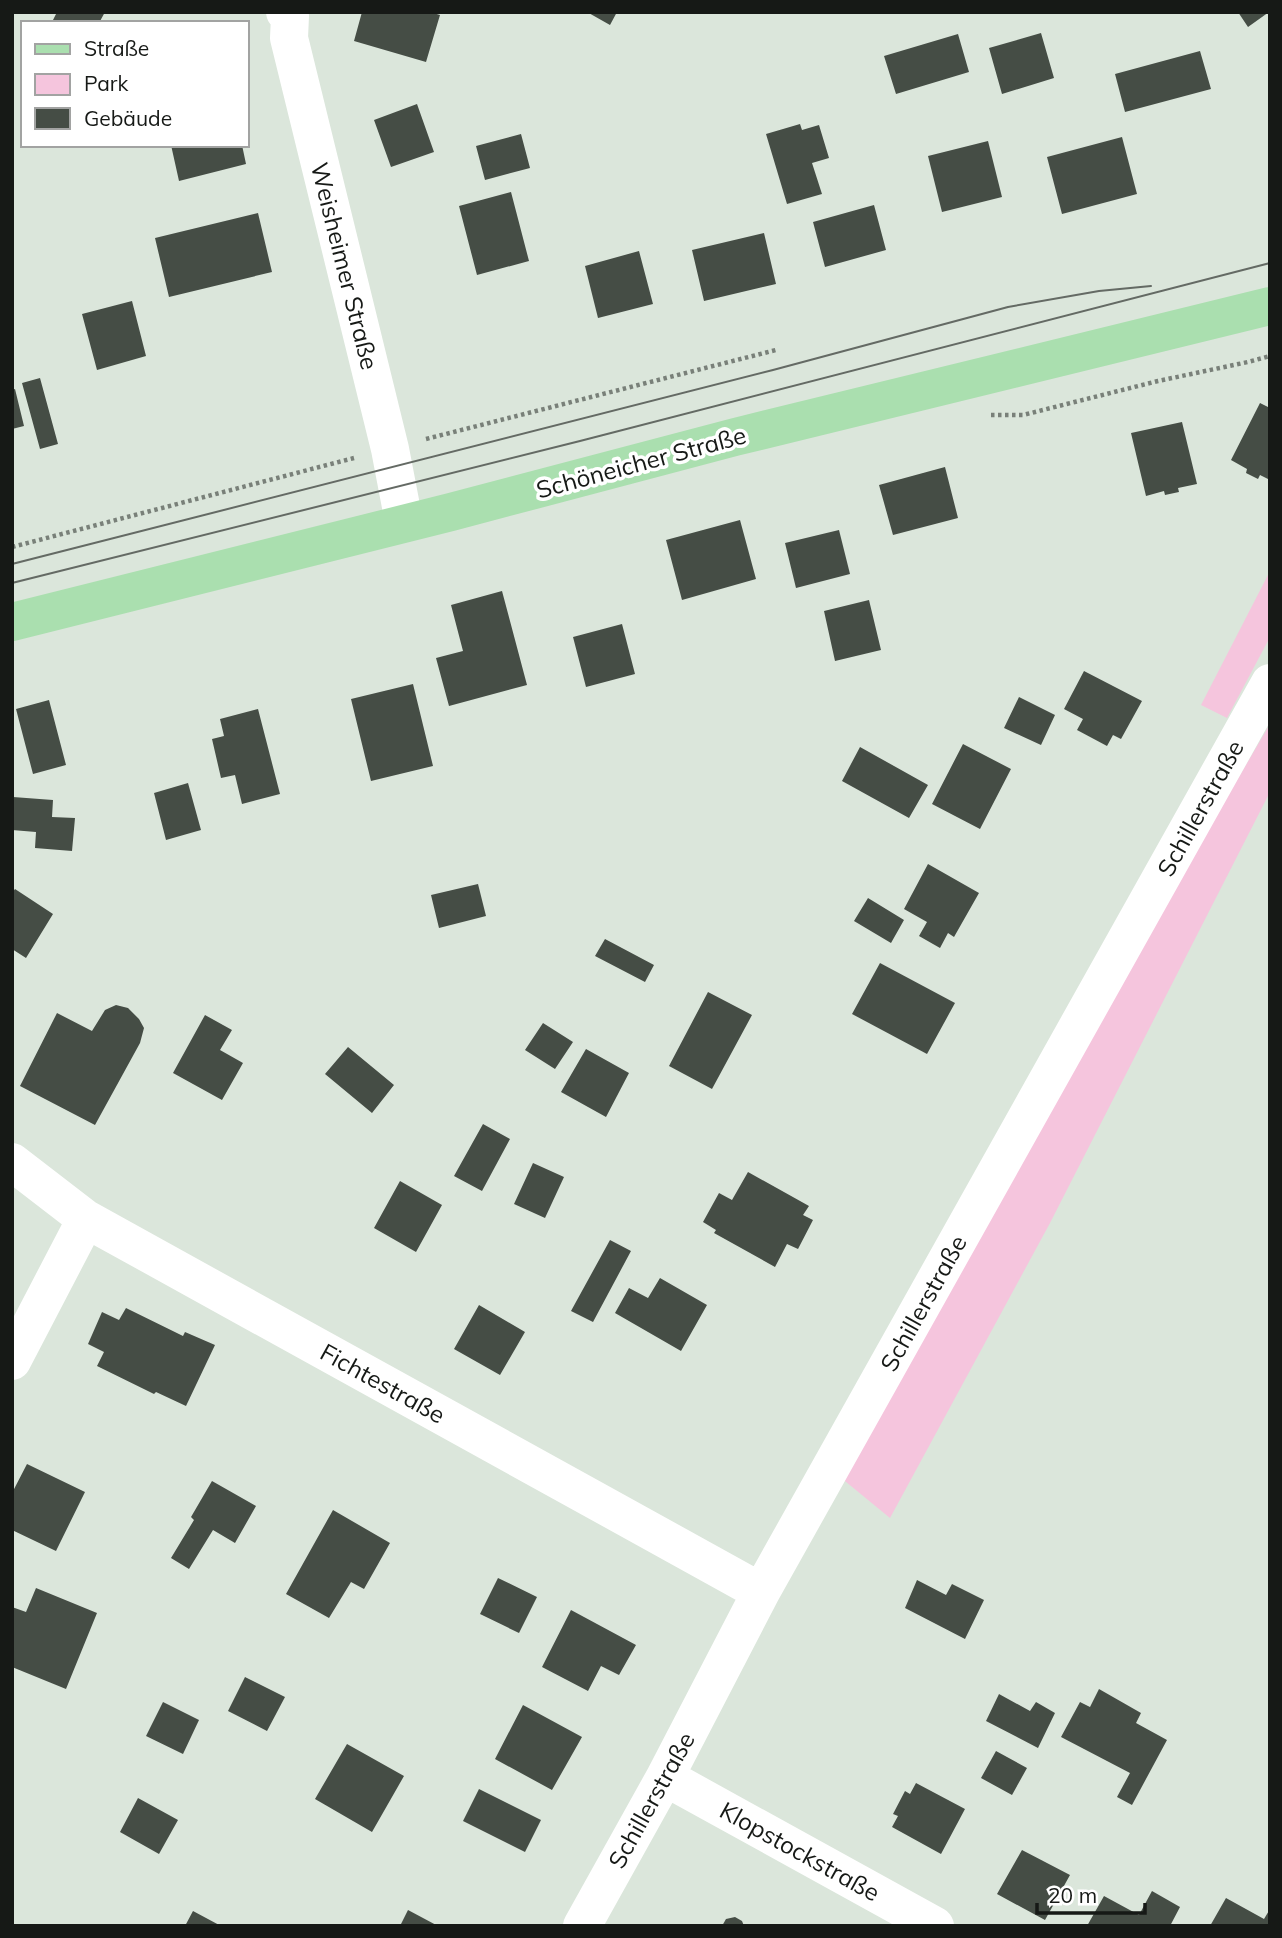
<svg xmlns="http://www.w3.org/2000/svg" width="1282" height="1938" viewBox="0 0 1282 1938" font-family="Mulish,sans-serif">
	<rect width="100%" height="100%" fill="#dbe6db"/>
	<path fill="#f5c5dd" d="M 1270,571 L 1270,637 L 1227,718 L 1201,705 Z
		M 1270,724 L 1270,792 L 1050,1223 L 890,1518 L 840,1477 L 989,1202 Z"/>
	<path fill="#454d45" d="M 57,12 L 105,12 L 99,23 L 55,23 L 52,22 Z
		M 362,12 L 430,12 L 440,15 L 426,62 L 354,41 Z
		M 587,12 L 617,12 L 610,25 Z
		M 1238,12 L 1269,12 L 1248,27 Z
		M 1041,33 L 1054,78 L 1002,94 L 989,48 Z
		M 958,34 L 969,72 L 896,94 L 884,56 Z
		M 1200,51 L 1211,89 L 1125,112 L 1115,74 Z
		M 417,104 L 434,152 L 391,167 L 374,120 Z
		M 800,124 L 802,130 L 819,125 L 829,158 L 812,163 L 822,194 L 787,204 L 766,134 Z
		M 521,134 L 530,168 L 485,180 L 476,146 Z
		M 1122,137 L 1137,194 L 1062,214 L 1047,157 Z
		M 988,141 L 1002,197 L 942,212 L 928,156 Z
		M 171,145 L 242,145 L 246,164 L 179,181 Z
		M 511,192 L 529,261 L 477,275 L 459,206 Z
		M 874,205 L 886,250 L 825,267 L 813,222 Z
		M 258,213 L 272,272 L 169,297 L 155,238 Z
		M 764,233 L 776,284 L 704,301 L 692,250 Z
		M 639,251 L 653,304 L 598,318 L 585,266 Z
		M 132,301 L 146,356 L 97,370 L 82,314 Z
		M 40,378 L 58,444 L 40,449 L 22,383 Z
		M 15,389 L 24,426 L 12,429 L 12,390 Z
		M 1260,403 L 1270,408 L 1270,480 L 1260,475 L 1258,479 L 1246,473 L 1247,469 L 1231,460 Z
		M 1182,422 L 1197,484 L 1178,488 L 1179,492 L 1165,495 L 1164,491 L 1146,496 L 1131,433 Z
		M 945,467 L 958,518 L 893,535 L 879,485 Z
		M 740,520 L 756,579 L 682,600 L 666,540 Z
		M 839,530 L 850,574 L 796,588 L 785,543 Z
		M 502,591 L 527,685 L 449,706 L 436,658 L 463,651 L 451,605 Z
		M 869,600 L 881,650 L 835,661 L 824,611 Z
		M 622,624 L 635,674 L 586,687 L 573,637 Z
		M 1084,671 L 1142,701 L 1121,739 L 1113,735 L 1107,746 L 1077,730 L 1083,719 L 1064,709 Z
		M 413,684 L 433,766 L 371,781 L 351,699 Z
		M 1019,697 L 1055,715 L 1041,745 L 1004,728 Z
		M 49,700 L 66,765 L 33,774 L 16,709 Z
		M 258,709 L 280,794 L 242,804 L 235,775 L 221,778 L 212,739 L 224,736 L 220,719 Z
		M 963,744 L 1011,769 L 980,829 L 932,804 Z
		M 860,747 L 928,785 L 909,818 L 842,781 Z
		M 188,783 L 201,830 L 166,840 L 154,793 Z
		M 13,797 L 53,800 L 52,817 L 75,818 L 72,851 L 35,848 L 36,832 L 12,830 Z
		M 928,864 L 979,893 L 954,937 L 948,933 L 940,948 L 919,936 L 927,922 L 904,909 Z
		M 478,884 L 486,916 L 439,928 L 431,895 Z
		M 15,889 L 53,914 L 26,958 L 12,949 L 12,893 Z
		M 868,898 L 904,920 L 891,943 L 854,921 Z
		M 605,939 L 654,965 L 645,982 L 595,956 Z
		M 880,963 L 955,1003 L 927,1054 L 852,1014 Z
		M 708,992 L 752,1015 L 712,1089 L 669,1066 Z
		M 116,1005 L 128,1008 L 139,1019 L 144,1028 L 140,1043 L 95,1125 L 20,1086 L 57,1013 L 92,1031 L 105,1010 Z
		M 205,1015 L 232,1030 L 220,1050 L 243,1063 L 222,1100 L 173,1073 Z
		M 543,1023 L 573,1042 L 555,1069 L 525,1050 Z
		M 348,1047 L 394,1085 L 372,1113 L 325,1074 Z
		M 586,1049 L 629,1073 L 606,1117 L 561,1092 Z
		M 483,1124 L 510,1139 L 482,1191 L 454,1176 Z
		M 533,1163 L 564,1177 L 545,1218 L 514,1204 Z
		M 748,1172 L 809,1206 L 803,1215 L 813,1220 L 798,1249 L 787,1244 L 775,1267 L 714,1233 L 716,1230 L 703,1222 L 719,1193 L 732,1200 Z
		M 400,1181 L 442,1205 L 416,1252 L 374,1228 Z
		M 610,1240 L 631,1251 L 593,1322 L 571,1311 Z
		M 660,1278 L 707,1305 L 681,1351 L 615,1313 L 629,1288 L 648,1298 Z
		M 479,1305 L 525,1332 L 500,1375 L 454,1349 Z
		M 126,1308 L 183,1336 L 185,1332 L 215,1345 L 186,1406 L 156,1392 L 154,1394 L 97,1366 L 104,1352 L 88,1344 L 102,1312 L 119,1320 Z
		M 27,1464 L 85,1492 L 56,1551 L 12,1530 L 12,1493 Z
		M 212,1481 L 256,1506 L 235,1543 L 213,1530 L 189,1569 L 171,1558 L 194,1520 L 191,1517 Z
		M 333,1510 L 390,1543 L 364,1589 L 351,1582 L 329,1618 L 286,1594 Z
		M 498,1578 L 537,1597 L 519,1633 L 480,1614 Z
		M 917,1580 L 946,1595 L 952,1584 L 984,1600 L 965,1639 L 905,1608 Z
		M 36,1588 L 97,1613 L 66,1689 L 12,1667 L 12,1607 L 26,1612 Z
		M 571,1610 L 636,1645 L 619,1675 L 601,1666 L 588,1691 L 542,1667 Z
		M 245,1677 L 285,1697 L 267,1731 L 228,1711 Z
		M 1099,1689 L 1141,1713 L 1136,1723 L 1167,1740 L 1132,1805 L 1117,1797 L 1130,1773 L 1061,1737 L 1080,1702 L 1090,1707 Z
		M 999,1694 L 1030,1711 L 1036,1702 L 1055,1713 L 1038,1748 L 986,1721 Z
		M 163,1702 L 199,1720 L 183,1754 L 146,1736 Z
		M 523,1705 L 582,1737 L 552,1790 L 495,1759 Z
		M 347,1744 L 404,1776 L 372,1832 L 315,1799 Z
		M 996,1751 L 1027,1768 L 1012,1795 L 981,1778 Z
		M 916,1783 L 965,1809 L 941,1854 L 892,1827 L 898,1816 L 893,1814 L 905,1791 L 910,1794 Z
		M 479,1789 L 541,1820 L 525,1852 L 463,1821 Z
		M 138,1798 L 178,1820 L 159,1854 L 120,1832 Z
		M 1022,1850 L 1070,1875 L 1045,1920 L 997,1894 Z
		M 1152,1891 L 1180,1907 L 1170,1926 L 1087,1926 L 1104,1896 L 1139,1915 Z
		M 1226,1898 L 1264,1919 L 1270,1909 L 1270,1926 L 1210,1926 Z
		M 408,1910 L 438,1926 L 400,1926 Z
		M 193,1911 L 221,1926 L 185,1926 Z
		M 735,1917 L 742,1921 L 744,1926 L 722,1926 L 726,1919 Z"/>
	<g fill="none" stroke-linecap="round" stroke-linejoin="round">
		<path stroke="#798079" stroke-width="4.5" stroke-dasharray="3.5 3.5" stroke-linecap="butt" d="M 991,415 L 1023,415 L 1158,381 L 1248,362 L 1270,356
			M 426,439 L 776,350
			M 12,547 L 354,458"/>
		<path stroke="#fff" stroke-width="38" d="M 285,12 L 290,16 L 289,38 L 390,449 L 404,522
			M 12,1162 L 86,1219 L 761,1592
			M 12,1361 L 86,1219
			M 665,1777 L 935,1926
			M 582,1926 L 665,1777 L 761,1592 L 1270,683"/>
		<path stroke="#aadfaf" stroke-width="38" d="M 12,622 L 451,512 L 735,437 L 1270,306"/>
		<path stroke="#646a64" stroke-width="2" d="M 12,564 L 773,370 L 1008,307 L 1099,291 L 1151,286
			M 12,583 L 580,441 L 1270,263"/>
	</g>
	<g text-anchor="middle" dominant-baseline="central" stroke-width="7" stroke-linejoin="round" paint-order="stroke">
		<g font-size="24" fill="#161916" stroke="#fff">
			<text transform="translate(345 266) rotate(76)">Weisheimer Straße</text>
			<text transform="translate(641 462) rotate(-15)">Schöneicher Straße</text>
			<text transform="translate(1200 808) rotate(-61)">Schillerstraße</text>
			<text transform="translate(923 1303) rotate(-61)">Schillerstraße</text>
			<text transform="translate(383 1383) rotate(29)">Fichtestraße</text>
			<text transform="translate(651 1800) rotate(-61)">Schillerstraße</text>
			<text transform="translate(800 1851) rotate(29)">Klopstockstraße</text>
		</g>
	</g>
	<rect width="1282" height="1938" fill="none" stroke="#161916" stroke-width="28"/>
	<rect x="21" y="21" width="228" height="126" fill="#ffffff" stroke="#a2a3a2" stroke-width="2"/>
	<rect x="35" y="44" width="35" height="10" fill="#aadfaf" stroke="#a2a3a2" stroke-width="2"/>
	<text x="84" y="56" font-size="21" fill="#161916">Straße</text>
	<rect x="35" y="74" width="35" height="21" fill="#f5c5dd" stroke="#a2a3a2" stroke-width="2"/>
	<text x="84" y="91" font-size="21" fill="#161916">Park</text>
	<rect x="35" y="108" width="35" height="21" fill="#454d45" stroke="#a2a3a2" stroke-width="2"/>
	<text x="84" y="126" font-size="21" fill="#161916">Gebäude</text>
	<path d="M1037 1903v10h108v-10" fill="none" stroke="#161916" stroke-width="3.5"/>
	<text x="1048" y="1903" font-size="21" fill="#161916" stroke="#ffffff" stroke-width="5" paint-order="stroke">20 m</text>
</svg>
